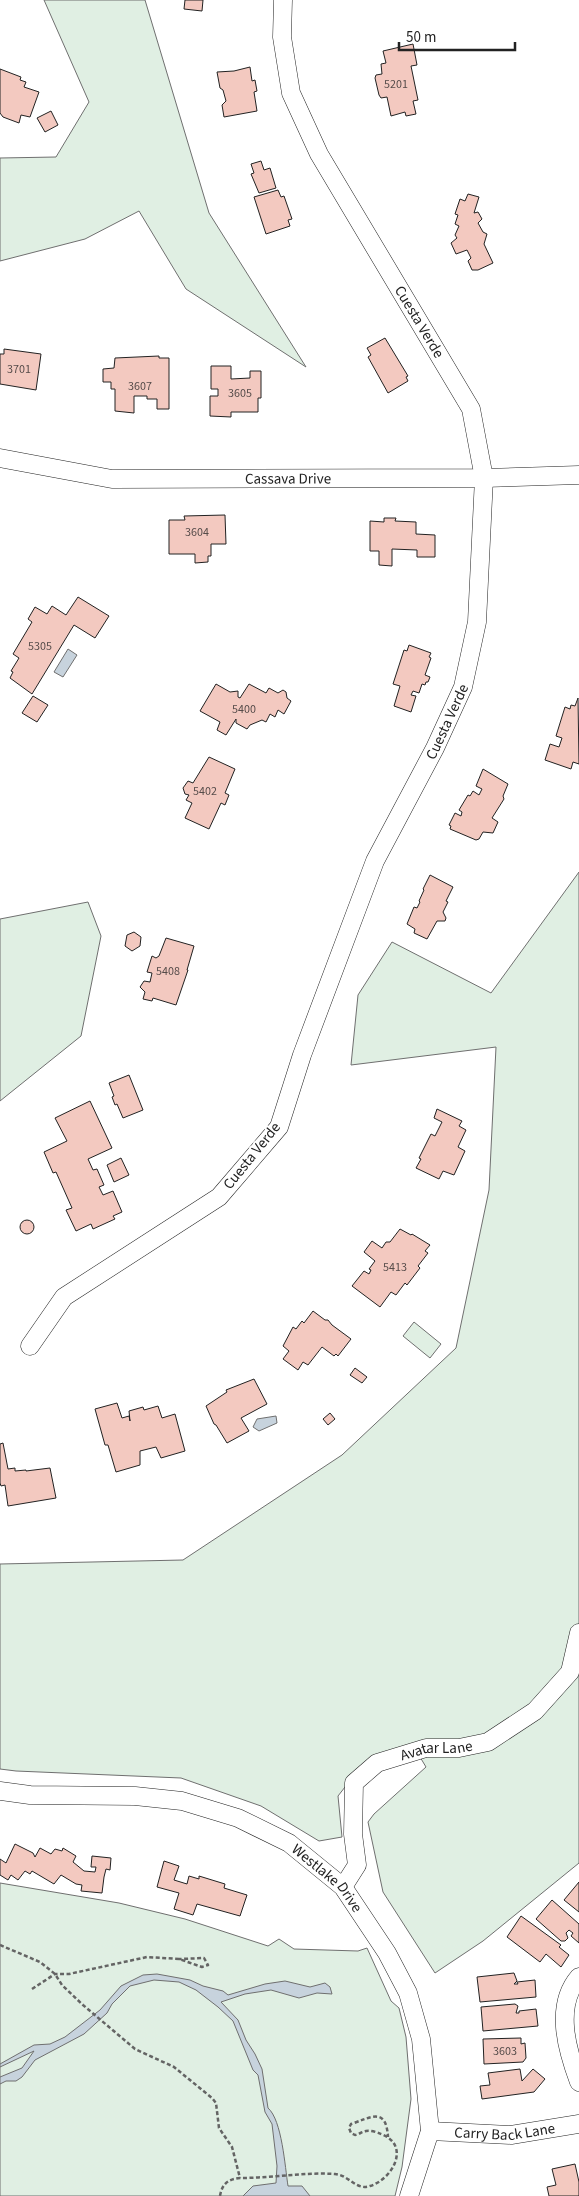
<svg xmlns="http://www.w3.org/2000/svg" width="579" height="2196" viewBox="0 0 579 2196" font-family="'Source Sans 3',sans-serif">
	<rect width="100%" height="100%" fill="#fff"/>
	<path fill="#e0efe3" stroke="#6f6f6f" d="M 44,0 L 145,0 L 209,213 L 306,367 L 186,289 L 139,211 L 85,239 L 0,261 L 0,158 L 56,157 L 89,102 Z
		M 579,872 L 579,1863 L 483,1941 L 435,1973 L 383,1892 L 368,1822 L 374,1814 L 426,1767 L 414,1747 L 356,1773 L 338,1796 L 342,1837 L 319,1841 L 261,1806 L 181,1778 L 16,1771 L 0,1769 L 0,1564 L 183,1560 L 342,1455 L 456,1348 L 489,1190 L 496,1047 L 351,1065 L 358,995 L 392,942 L 491,993 Z
		M 88,902 L 101,936 L 81,1036 L 0,1101 L 0,919 Z
		M 414,1322 L 441,1344 L 430,1358 L 403,1336 Z
		M 0,1883 L 119,1903 L 185,1919 L 268,1946 L 279,1939 L 294,1949 L 358,1951 L 367,1948 L 391,2001 L 399,2008 L 406,2037 L 411,2099 L 402,2167 L 395,2196 L 0,2196 Z"/>
	<path fill="#c7d3dd" stroke="#6f6f6f" d="M 68,649 L 77,655 L 63,677 L 54,672 Z
		M 276,1416 L 277,1423 L 259,1431 L 253,1427 L 257,1419 Z
		M 157,1974 L 190,1980 L 203,1986 L 223,1991 L 228,1995 L 265,1984 L 285,1981 L 310,1987 L 325,1983 L 330,1987 L 332,1994 L 317,1993 L 299,1998 L 271,1990 L 245,1994 L 221,2002 L 238,2020 L 246,2040 L 255,2054 L 262,2069 L 268,2108 C 282,2120 285,2167 288,2186 L 302,2186 L 310,2196 L 243,2196 L 253,2186 L 276,2183 L 277,2166 L 272,2124 L 265,2112 L 258,2075 L 253,2070 L 233,2021 L 218,2007 L 196,1990 L 179,1982 L 154,1980 L 130,1986 L 112,2004 L 107,2013 L 84,2034 L 35,2060 L 22,2077 L 16,2081 L 6,2081 L 0,2084 L 0,2077 L 22,2068 L 34,2051 L 0,2067 L 0,2064 L 34,2045 L 50,2044 L 65,2037 L 100,2010 L 121,1986 L 143,1975 Z"/>
	<path fill="#f3c9c0" stroke="#222" d="M 185,0 L 203,0 L 202,11 L 184,9 Z
		M 413,44 L 417,65 L 411,66 L 418,100 L 413,101 L 416,114 L 406,116 L 405,112 L 391,116 L 387,97 L 381,98 L 379,95 L 375,78 L 376,75 L 382,74 L 381,64 L 386,63 L 383,51 Z
		M 250,67 L 252,81 L 255,80 L 257,91 L 254,92 L 257,111 L 224,117 L 222,105 L 226,101 L 223,90 L 220,88 L 217,72 L 234,71 Z
		M 0,69 L 21,77 L 20,80 L 26,82 L 24,87 L 39,92 L 30,117 L 21,115 L 19,123 L 3,117 L 0,113 Z
		M 51,111 L 58,125 L 45,132 L 37,118 Z
		M 261,161 L 264,170 L 270,168 L 276,188 L 259,193 L 251,174 L 254,173 L 251,164 Z
		M 278,190 L 281,197 L 284,196 L 292,219 L 288,220 L 290,226 L 266,234 L 254,197 Z
		M 468,194 L 479,197 L 474,213 L 478,212 L 482,219 L 478,223 L 483,232 L 487,234 L 484,244 L 493,263 L 478,270 L 472,270 L 468,261 L 471,258 L 467,250 L 456,254 L 451,243 L 457,238 L 455,235 L 459,226 L 455,224 L 458,215 L 455,214 L 460,199 L 465,201 Z
		M 385,338 L 408,376 L 406,377 L 408,381 L 388,393 L 368,357 L 371,355 L 367,348 Z
		M 4,349 L 41,354 L 36,390 L 0,384 L 0,354 L 4,354 Z
		M 159,356 L 159,358 L 169,358 L 169,409 L 157,409 L 157,399 L 147,399 L 147,396 L 134,396 L 134,413 L 115,411 L 115,389 L 111,389 L 111,382 L 103,382 L 103,369 L 114,368 L 115,358 Z
		M 211,366 L 231,366 L 231,379 L 250,378 L 250,371 L 261,371 L 261,398 L 258,398 L 258,412 L 231,412 L 231,417 L 210,416 L 210,396 L 218,396 L 218,389 L 211,389 Z
		M 225,515 L 226,544 L 211,544 L 211,556 L 208,556 L 208,562 L 195,563 L 195,554 L 169,554 L 169,520 L 185,520 L 184,516 Z
		M 384,518 L 396,518 L 395,521 L 416,522 L 416,534 L 435,535 L 435,557 L 417,557 L 417,550 L 392,549 L 392,566 L 379,565 L 379,551 L 370,551 L 370,521 L 384,522 Z
		M 78,597 L 109,616 L 95,638 L 74,625 L 32,694 L 10,678 L 13,672 L 11,671 L 19,658 L 13,654 L 32,622 L 28,619 L 35,607 L 47,614 L 52,606 L 66,615 Z
		M 409,645 L 431,653 L 429,657 L 431,658 L 425,675 L 430,677 L 428,682 L 426,682 L 425,685 L 422,684 L 419,693 L 413,691 L 411,695 L 416,696 L 411,712 L 394,706 L 400,686 L 393,684 L 404,650 L 407,651 Z
		M 216,684 L 230,692 L 238,691 L 238,697 L 240,698 L 249,684 L 266,693 L 269,688 L 278,693 L 283,690 L 286,692 L 287,698 L 291,701 L 284,714 L 278,710 L 275,717 L 270,714 L 266,722 L 262,720 L 250,725 L 247,729 L 236,723 L 236,719 L 226,735 L 217,730 L 220,722 L 200,711 Z
		M 33,696 L 48,705 L 37,722 L 22,713 Z
		M 578,698 L 579,764 L 573,762 L 571,769 L 545,760 L 550,744 L 559,747 L 562,738 L 556,736 L 565,707 L 570,709 L 571,705 L 575,706 Z
		M 209,757 L 235,769 L 225,793 L 229,795 L 225,805 L 221,803 L 209,829 L 185,818 L 192,803 L 186,800 L 189,795 L 185,794 L 183,788 L 188,781 L 193,783 Z
		M 483,769 L 508,784 L 503,796 L 504,799 L 492,818 L 498,822 L 493,833 L 483,832 L 479,839 L 476,840 L 450,829 L 451,826 L 449,825 L 455,813 L 461,816 L 462,812 L 459,810 L 468,795 L 470,796 L 473,791 L 479,795 L 482,789 L 476,786 Z
		M 430,875 L 453,887 L 446,901 L 448,902 L 443,912 L 446,918 L 445,921 L 437,921 L 427,939 L 414,933 L 415,929 L 407,924 L 414,907 L 417,908 L 420,902 L 419,901 L 424,890 L 423,889 Z
		M 134,932 L 141,937 L 140,946 L 132,951 L 125,946 L 127,935 Z
		M 166,938 L 194,946 L 187,970 L 188,970 L 176,1005 L 153,998 L 152,1001 L 143,999 L 145,992 L 140,987 L 144,981 L 150,982 L 152,973 L 147,972 L 152,956 L 156,958 L 159,956 Z
		M 129,1075 L 143,1110 L 123,1118 L 117,1104 L 115,1105 L 112,1097 L 114,1096 L 109,1083 Z
		M 90,1101 L 112,1148 L 88,1159 L 93,1170 L 97,1169 L 104,1185 L 99,1187 L 103,1195 L 113,1191 L 122,1212 L 113,1216 L 115,1219 L 93,1229 L 91,1224 L 76,1231 L 66,1210 L 72,1208 L 56,1172 L 53,1173 L 44,1152 L 67,1141 L 55,1118 Z
		M 437,1109 L 462,1121 L 459,1126 L 466,1130 L 458,1147 L 465,1151 L 454,1175 L 443,1171 L 439,1179 L 416,1168 L 421,1159 L 419,1158 L 431,1134 L 435,1136 L 442,1122 L 434,1118 Z
		M 121,1158 L 129,1175 L 114,1182 L 107,1165 Z
		M20 1227a7 7 0 1 1 14 0a7 7 0 1 1-14 0Z
		M 400,1229 L 411,1235 L 412,1234 L 430,1245 L 425,1251 L 428,1253 L 418,1266 L 420,1268 L 407,1285 L 405,1283 L 396,1295 L 391,1292 L 380,1307 L 352,1286 L 364,1271 L 369,1274 L 371,1270 L 369,1269 L 375,1261 L 364,1252 L 372,1241 L 382,1248 L 386,1242 L 390,1242 Z
		M 313,1311 L 325,1320 L 328,1320 L 332,1325 L 351,1339 L 338,1356 L 336,1354 L 334,1356 L 322,1347 L 308,1365 L 303,1362 L 298,1370 L 283,1359 L 289,1351 L 283,1346 L 293,1327 L 296,1329 L 302,1321 L 304,1323 Z
		M 355,1368 L 367,1377 L 362,1383 L 350,1375 Z
		M 254,1379 L 267,1404 L 241,1418 L 249,1431 L 227,1443 L 216,1425 L 214,1424 L 206,1406 L 227,1392 L 226,1390 Z
		M 117,1403 L 122,1418 L 129,1416 L 130,1421 L 129,1411 L 143,1407 L 144,1410 L 158,1406 L 162,1418 L 175,1414 L 185,1451 L 161,1458 L 156,1447 L 140,1451 L 140,1465 L 116,1472 L 108,1445 L 105,1445 L 95,1409 Z
		M 330,1413 L 335,1419 L 328,1425 L 323,1419 Z
		M 3,1443 L 8,1469 L 15,1468 L 15,1471 L 26,1470 L 26,1471 L 50,1468 L 56,1498 L 8,1506 L 5,1485 L 1,1486 L 0,1483 L 0,1444 Z
		M 15,1844 L 33,1853 L 35,1857 L 40,1848 L 51,1854 L 55,1849 L 62,1851 L 63,1848 L 76,1856 L 73,1862 L 84,1871 L 95,1872 L 96,1867 L 91,1867 L 92,1856 L 111,1858 L 110,1870 L 106,1869 L 104,1877 L 102,1893 L 81,1891 L 82,1885 L 76,1884 L 61,1875 L 54,1884 L 32,1871 L 30,1874 L 25,1871 L 18,1880 L 11,1875 L 8,1880 L 0,1875 L 0,1859 L 6,1863 Z
		M 164,1861 L 179,1866 L 174,1880 L 187,1884 L 189,1876 L 199,1879 L 199,1876 L 225,1884 L 224,1888 L 247,1895 L 240,1916 L 197,1904 L 193,1915 L 174,1909 L 179,1893 L 157,1887 Z
		M 579,1882 L 579,1912 L 564,1900 Z
		M 552,1900 L 579,1924 L 579,1943 L 571,1936 L 573,1933 L 569,1930 L 566,1933 L 568,1938 L 565,1941 L 561,1941 L 536,1919 Z
		M 521,1916 L 561,1945 L 559,1947 L 569,1955 L 561,1967 L 546,1954 L 540,1962 L 507,1937 Z
		M 514,1973 L 517,1981 L 514,1984 L 518,1984 L 517,1982 L 535,1980 L 536,1997 L 480,2002 L 477,1977 Z
		M 515,2004 L 518,2006 L 516,2013 L 519,2013 L 519,2011 L 536,2009 L 538,2026 L 483,2031 L 481,2007 Z
		M 521,2038 L 521,2044 L 525,2043 L 526,2058 L 523,2062 L 484,2064 L 483,2039 Z
		M 520,2069 L 522,2081 L 533,2069 L 545,2079 L 534,2092 L 482,2099 L 480,2086 L 490,2085 L 488,2073 Z
		M 575,2164 L 579,2182 L 579,2196 L 549,2196 L 547,2187 L 556,2185 L 552,2169 Z"/>
	<g fill="none" stroke-linecap="round" stroke-linejoin="round">
		<g stroke="#222" stroke-width="19">
			<g id="minor">
				<path id="s1" d="M 0,458 L 112,479 L 484,478 L 579,475"/>
				<path id="s2" d="M 30,1346 L 64,1297 L 219,1197 L 279,1127 L 302,1055 L 375,861 L 435,748 L 463,687 L 477,622 L 484,478 L 471,409 L 319,154 L 291,93 L 282,37 L 283,0"/>
				<path id="s3" d="M 0,1791 L 30,1795 L 135,1796 L 182,1801 L 238,1818 L 289,1843 L 343,1887 L 387,1953 L 408,1993 L 421,2039 L 430,2131 L 409,2196"/>
				<path id="s4" d="M 343,1887 L 357,1865 L 353,1834 L 354,1783 L 377,1763 L 426,1748 L 459,1748 L 488,1742 L 535,1711 L 570,1672 L 579,1633"/>
				<path d="M 579,1977 C 554,2006 567,2050 579,2082"/>
				<path id="s5" d="M 430,2131 L 511,2135 L 579,2124"/>
			</g>
		</g>
		<path stroke="#646464" stroke-width="2.5" stroke-dasharray="4 2.5" stroke-linecap="butt" d="M 0,1945 L 40,1962 L 55,1974 L 62,1985 L 83,2005 L 135,2049 L 174,2067 L 212,2098 L 216,2103 L 219,2128 L 232,2147 L 240,2178
			M 32,1989 L 55,1974 L 69,1974 L 147,1957 L 179,1959 L 202,1967 L 208,1965 L 204,1958 L 179,1959
			M 220,2196 C 222,2184 228,2179 240,2178 C 272,2178 304,2172 335,2174 C 349,2175 356,2191 370,2186 C 393,2179 411,2145 381,2134 C 377,2132 370,2130 366,2131 C 362,2132 359,2134 355,2135 L 351,2133 L 349,2128 L 351,2124 C 372,2117 386,2107 388,2137"/>
		<use href="#minor" stroke="#fff" stroke-width="18"/>
	</g>
	<g text-anchor="middle" dominant-baseline="central" stroke-width="4" stroke-linejoin="round" paint-order="stroke">
		<g font-size="12" fill="#564c4a">
			<text x="396" y="84">5201</text>
			<text x="19" y="369">3701</text>
			<text x="140" y="386">3607</text>
			<text x="240" y="393">3605</text>
			<text x="197" y="532">3604</text>
			<text x="40" y="646">5305</text>
			<text x="244" y="709">5400</text>
			<text x="205" y="791">5402</text>
			<text x="168" y="971">5408</text>
			<text x="395" y="1267">5413</text>
			<text x="505" y="2051">3603</text>
		</g>
		<g font-size="15" fill="#222" stroke="#fff">
			<text transform="translate(419 322) rotate(59)">Cuesta Verde</text>
			<text stroke="none"><textPath href="#s1" startOffset="290">Cassava Drive</textPath></text>
			<text stroke="none"><textPath href="#s2" startOffset="776">Cuesta Verde</textPath></text>
			<text transform="translate(252 1156) rotate(-51)">Cuesta Verde</text>
			<text stroke="none"><textPath href="#s4" startOffset="200">Avatar Lane</textPath></text>
			<text stroke="none"><textPath href="#s3" startOffset="350">Westlake Drive</textPath></text>
			<text stroke="none"><textPath href="#s5" startOffset="75">Carry Back Lane</textPath></text>
		</g>
	</g>
	<path d="M399 42v8h116v-8" fill="none" stroke="#222222" stroke-width="2.5"/>
	<text x="406" y="42" font-size="15" fill="#222222" stroke="#ffffff" stroke-width="4" paint-order="stroke">50 m</text>
</svg>
